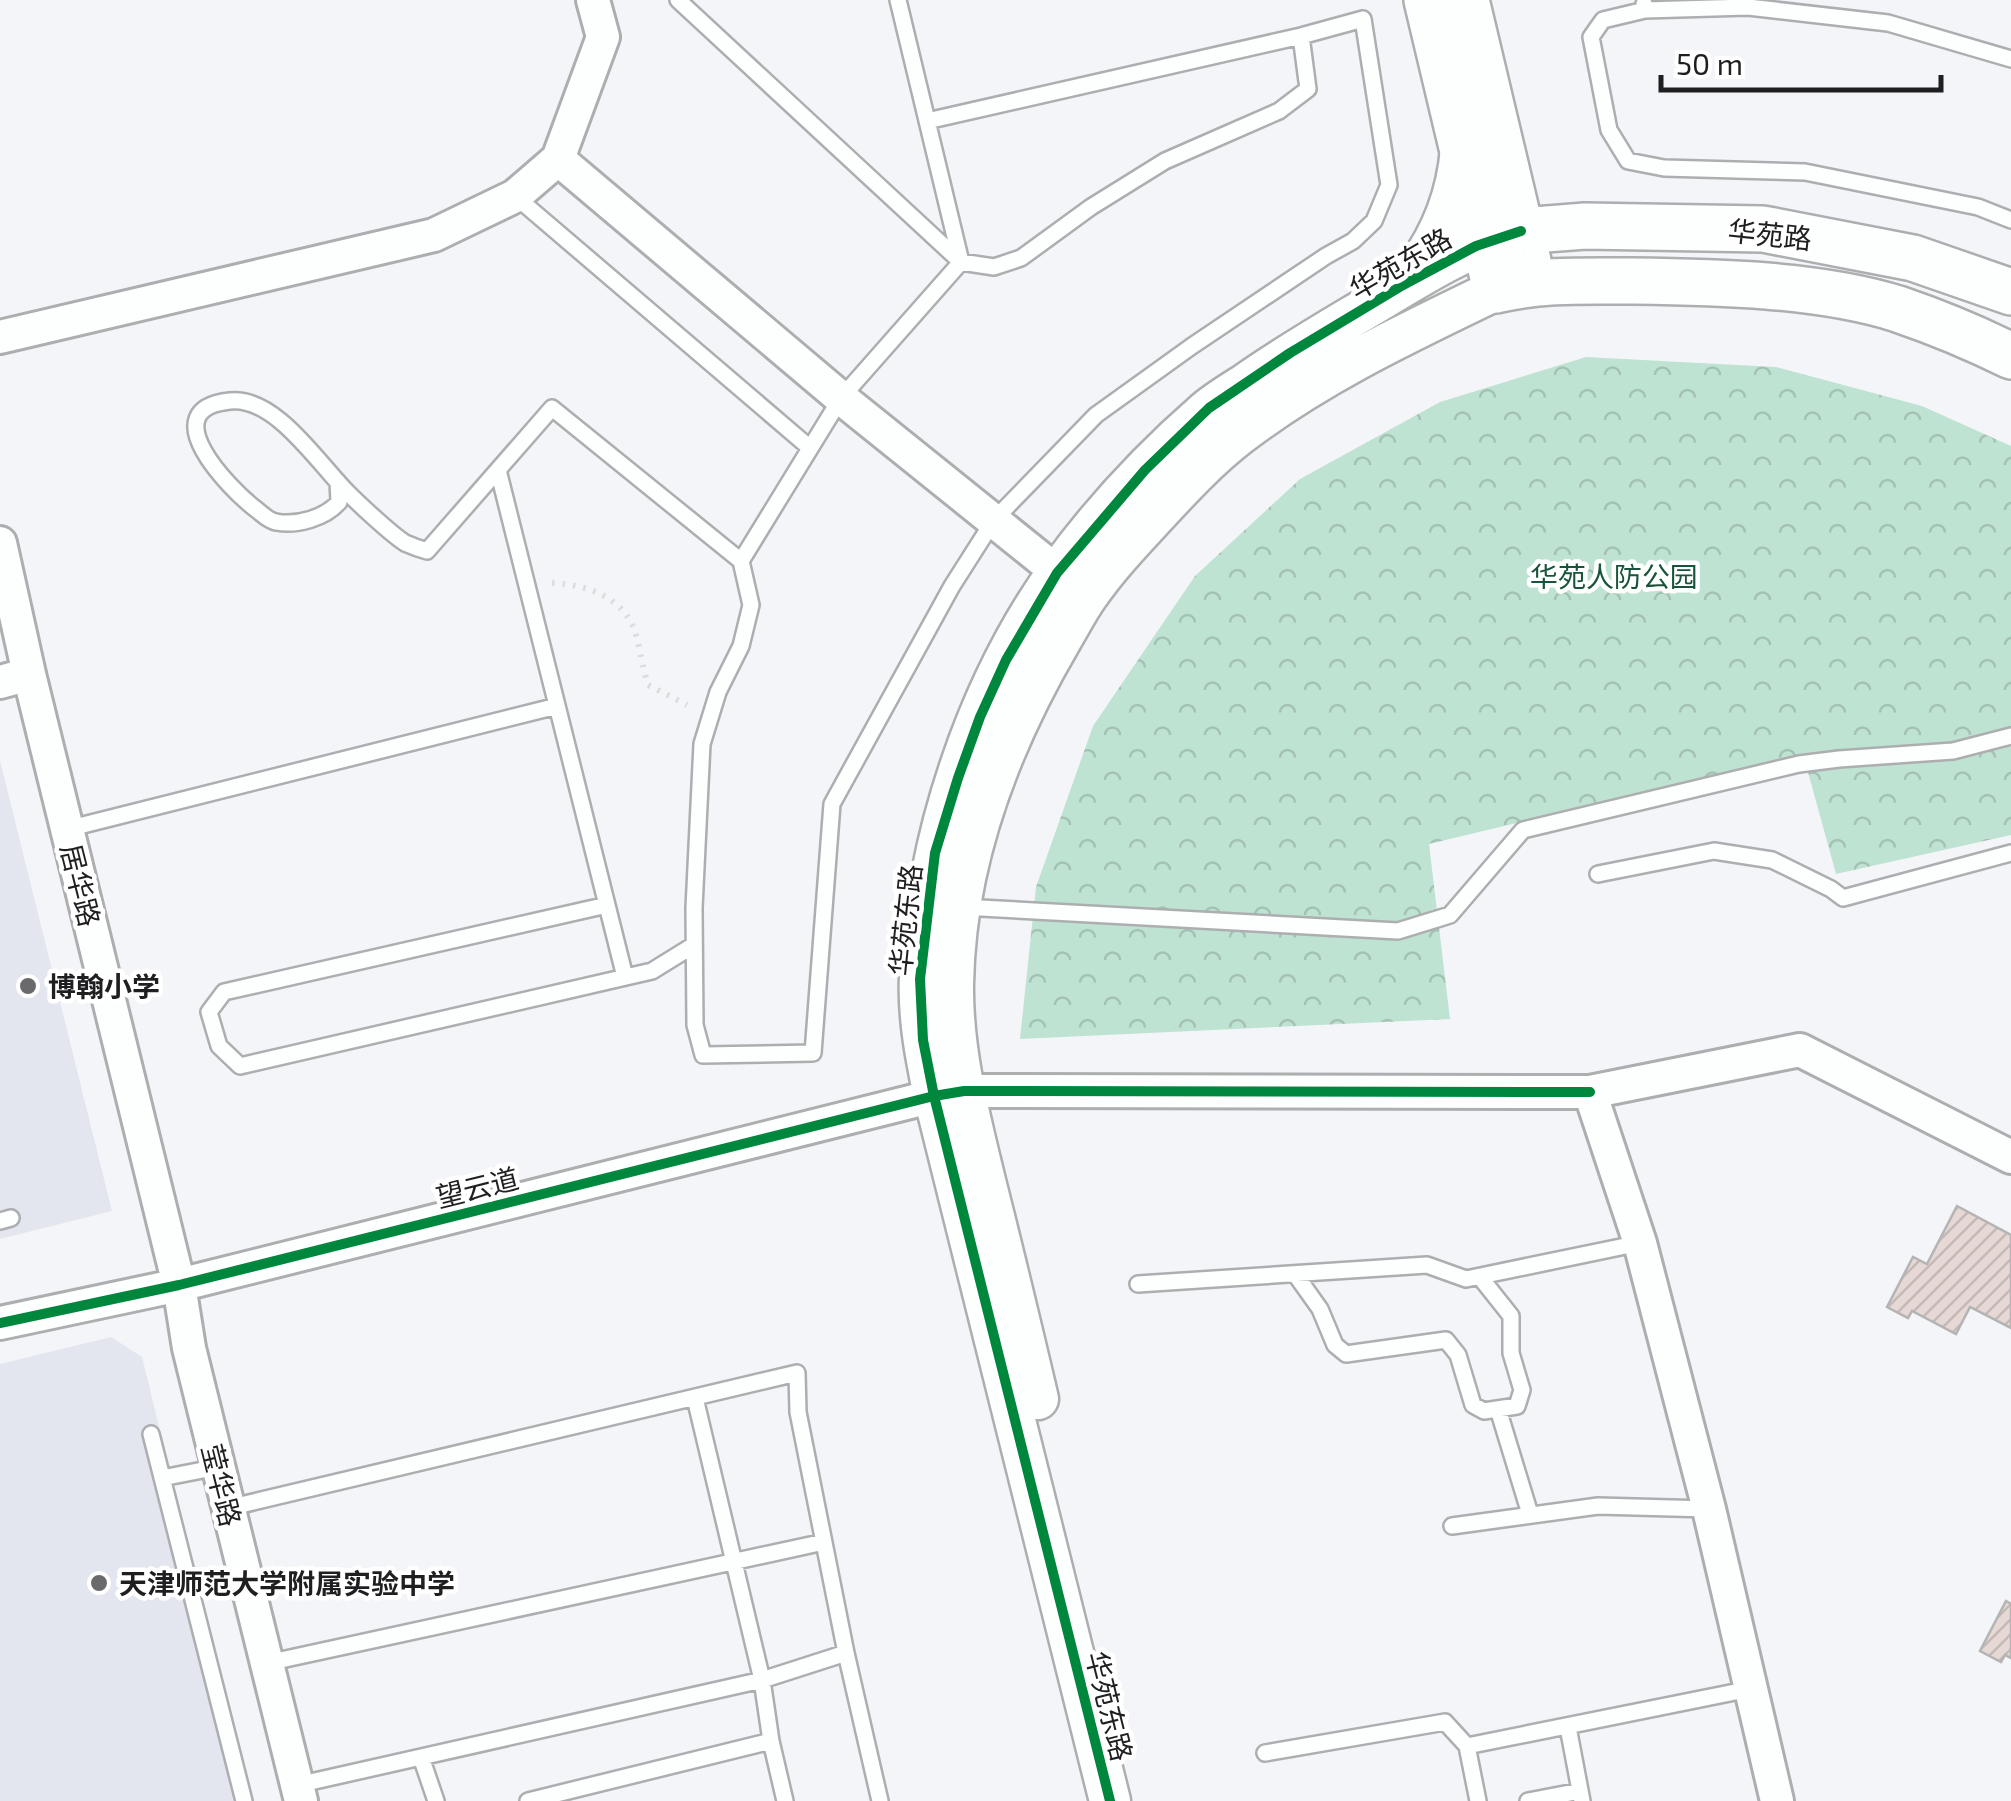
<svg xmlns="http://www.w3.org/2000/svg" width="2011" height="1801" viewBox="0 0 2011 1801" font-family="'Exo 2','Noto Sans SC',sans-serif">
	<defs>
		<pattern id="park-crowns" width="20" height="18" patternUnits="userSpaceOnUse" patternTransform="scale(2.5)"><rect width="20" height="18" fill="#bfe3d2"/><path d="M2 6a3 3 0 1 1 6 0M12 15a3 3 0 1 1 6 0" fill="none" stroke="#a4c2b4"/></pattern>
		<pattern id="building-hatch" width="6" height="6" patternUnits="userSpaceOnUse" patternTransform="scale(2.5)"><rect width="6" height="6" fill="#e6d8d5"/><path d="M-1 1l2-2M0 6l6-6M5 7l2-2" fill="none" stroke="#c5b9b7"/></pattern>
	</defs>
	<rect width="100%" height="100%" fill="#f4f5f8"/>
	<path fill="#e3e6ee" d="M 0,761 L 112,1211 L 0,1239 Z
		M 111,1337 L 142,1357 L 251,1801 L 0,1801 L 0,1364 Z"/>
	<path fill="url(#park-crowns)" d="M 1586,357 L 1776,367 L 1922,406 L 2011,446 L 2011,835 L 1836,874 L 1803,754 L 1429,844 L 1450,1019 L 1020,1039 L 1036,887 L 1093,726 L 1195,576 L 1300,479 L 1440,402 Z"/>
	<path fill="url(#building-hatch)" stroke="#b4b4b5" stroke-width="2.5" d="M 1957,1206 L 2011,1235 L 2011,1328 L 1970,1307 L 1956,1334 L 1912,1311 L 1908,1318 L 1887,1307 L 1913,1257 L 1927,1264 Z
		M 2006,1601 L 2011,1604 L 2011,1658 L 2005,1655 L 2001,1662 L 1980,1651 Z"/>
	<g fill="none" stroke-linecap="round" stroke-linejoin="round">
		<g stroke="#acaeb0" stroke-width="20">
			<path id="service" d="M 678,0 L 961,262 L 994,267 L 1021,258 L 1091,207 L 1165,161 L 1279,111 L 1308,89 L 1301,36
				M 898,0 L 961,262 L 841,398 L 741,561 L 751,605 L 741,646 L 718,692 L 702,744 L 694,908 L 695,1025 L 703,1055 L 813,1053 L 832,804 L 952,586 L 994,520 L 1096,415 L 1192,346 L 1326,256 L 1353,241 L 1374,221 L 1389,185 L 1363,19 L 1301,36 L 927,121
				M 1644,4 L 1645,10 L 1748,7 L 1888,23 L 2011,59
				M 1645,10 L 1603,20 L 1591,37 L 1609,130 L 1628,161 L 1664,168 L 1805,172 L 1978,207 L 2011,220
				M 515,196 L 810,448
				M 498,470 L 625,977
				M 338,482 L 339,502 C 325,518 297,526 276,522 C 269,521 262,514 257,510 C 228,488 152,409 230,401 C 275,396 318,463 347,492 C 360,505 390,533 405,543 C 412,546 420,549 427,551 L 552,408 L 741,561
				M 67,829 L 557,706
				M 1598,874 L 1714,851 L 1772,860 L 1831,889 L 1843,898 L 2011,853
				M 607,905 L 224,992 L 209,1012 L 219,1046 L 240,1066 L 652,971 L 694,945
				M 962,907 L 1398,931 L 1450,915 L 1523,830 L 1799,764 L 1839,759 L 1953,751 L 2011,736
				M 0,1221 L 11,1218
				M 1295,1274 L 1320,1309 L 1335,1345 L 1346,1354 L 1446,1340 L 1458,1355 L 1473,1405 L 1484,1411 L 1517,1406 L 1522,1390 L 1511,1353 L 1511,1316 L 1480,1277
				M 1138,1284 L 1427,1265 L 1466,1279 L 1640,1243
				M 695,1398 L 762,1680 L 846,1653
				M 1498,1409 L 1530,1514
				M 151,1434 L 244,1801
				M 162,1478 L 218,1467
				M 228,1508 L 797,1373 L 798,1412 L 846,1653 L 880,1801
				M 1452,1526 L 1598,1506 L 1709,1509
				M 267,1663 L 824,1542
				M 1568,1727 L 1582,1801
				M 1467,1746 L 1478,1801
				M 1265,1753 L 1445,1722 L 1467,1746 L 1750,1689
				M 421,1757 L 436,1801
				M 297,1785 L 762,1680 L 771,1741 L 785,1801
				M 528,1801 L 771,1741
				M 1528,1801 L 1580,1791"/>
		</g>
		<g stroke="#acaeb0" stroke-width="38">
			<path id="minor" d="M 558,159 L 841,398 L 1076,587
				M 0,337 L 434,235 L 515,196 L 558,159 L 603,37 L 593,0
				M 0,543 L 29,674 L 179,1285 L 189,1348 L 301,1801
				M 0,682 L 29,674
				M 0,1323 L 179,1285 L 934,1096 L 964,1091 L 1590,1092
				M 1777,1801 L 1709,1509 L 1640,1243 L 1590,1092 L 1800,1050 L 2011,1157"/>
		</g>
		<g stroke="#acaeb0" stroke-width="45">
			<path id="tertiary" d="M 1409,278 C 1439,241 1457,197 1461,149
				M 1038,1399 C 1021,1327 1004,1256 986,1185 C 970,1119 952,1052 953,984 C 955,862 1000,744 1061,640 C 1070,625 1078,609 1088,595 C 1108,566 1133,540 1157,514 C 1182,487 1209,458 1239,435 C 1317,375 1407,333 1496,290
				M 1110,1801 L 934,1096 C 926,1057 918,1017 920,976 C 926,838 977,685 1058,572 C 1100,514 1152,458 1206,411 C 1218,401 1231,393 1244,385 C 1279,360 1316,338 1353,316 C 1405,286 1455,251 1514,233"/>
		</g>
		<g stroke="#acaeb0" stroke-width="50">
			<path id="secondary" d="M 1427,0 L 1496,290 C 1541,279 1586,281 1632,281 C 1715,282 1819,284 1898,309 C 1936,322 1975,338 2011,356
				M 1466,0 L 1528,261
				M 1521,231 L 1585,226 L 1763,229 L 1913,258 L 2011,292"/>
		</g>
		<path stroke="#dcdcdd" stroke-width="6" stroke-dasharray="2.5 8" stroke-linecap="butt" d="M 552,583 C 589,585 628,598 637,639 C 641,654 643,669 648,685 L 687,705"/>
		<use href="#service" stroke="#fdfefe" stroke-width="15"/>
		<use href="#minor" stroke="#fdfefe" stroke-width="32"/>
		<use href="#tertiary" stroke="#fdfefe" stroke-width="40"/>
		<use href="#secondary" stroke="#fdfefe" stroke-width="45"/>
		<g stroke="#fff" stroke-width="16">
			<path id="cycleway" d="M 0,1323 L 179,1285 L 934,1096 L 964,1091 L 1590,1092
				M 1110,1801 L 934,1096 L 923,1040 L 920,979 L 935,853 L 958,778 L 980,717 L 1006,660 L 1057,573 L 1145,470 L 1209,408 L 1290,353 L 1403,285 L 1476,246 L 1521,231"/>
		</g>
		<use href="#cycleway" stroke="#00873e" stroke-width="10"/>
	</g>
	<g fill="#6a6a6c" stroke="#fff" stroke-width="4">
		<circle cx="28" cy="986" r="10"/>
		<circle cx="99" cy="1583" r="10"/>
	</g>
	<g text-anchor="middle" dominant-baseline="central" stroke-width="9" stroke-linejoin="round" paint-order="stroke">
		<g font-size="28" fill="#1f1f21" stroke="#fff">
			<text transform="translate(1770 234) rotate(6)">华苑路</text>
			<text transform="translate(1400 263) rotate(-30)">华苑东路</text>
			<text transform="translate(81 885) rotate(76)">居华路</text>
			<text transform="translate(905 920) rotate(-84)">华苑东路</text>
			<text transform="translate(477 1187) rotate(-14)">望云道</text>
			<text transform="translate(222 1485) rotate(76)">莹华路</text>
			<text transform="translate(1110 1706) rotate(76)">华苑东路</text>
		</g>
		<g font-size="28" fill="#18543a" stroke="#fff">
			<text x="1614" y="576">华苑人防公园</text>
		</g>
		<g font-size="28" font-weight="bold" fill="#1f1f21" stroke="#fff" text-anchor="start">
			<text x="48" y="986">博翰小学</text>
			<text x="119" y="1583">天津师范大学附属实验中学</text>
		</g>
	</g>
	<path d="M1661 75v15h280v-15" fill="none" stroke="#1f1f21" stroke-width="5"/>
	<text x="1676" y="75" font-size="30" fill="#1f1f21" stroke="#ffffff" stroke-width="8" paint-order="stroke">50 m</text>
</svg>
